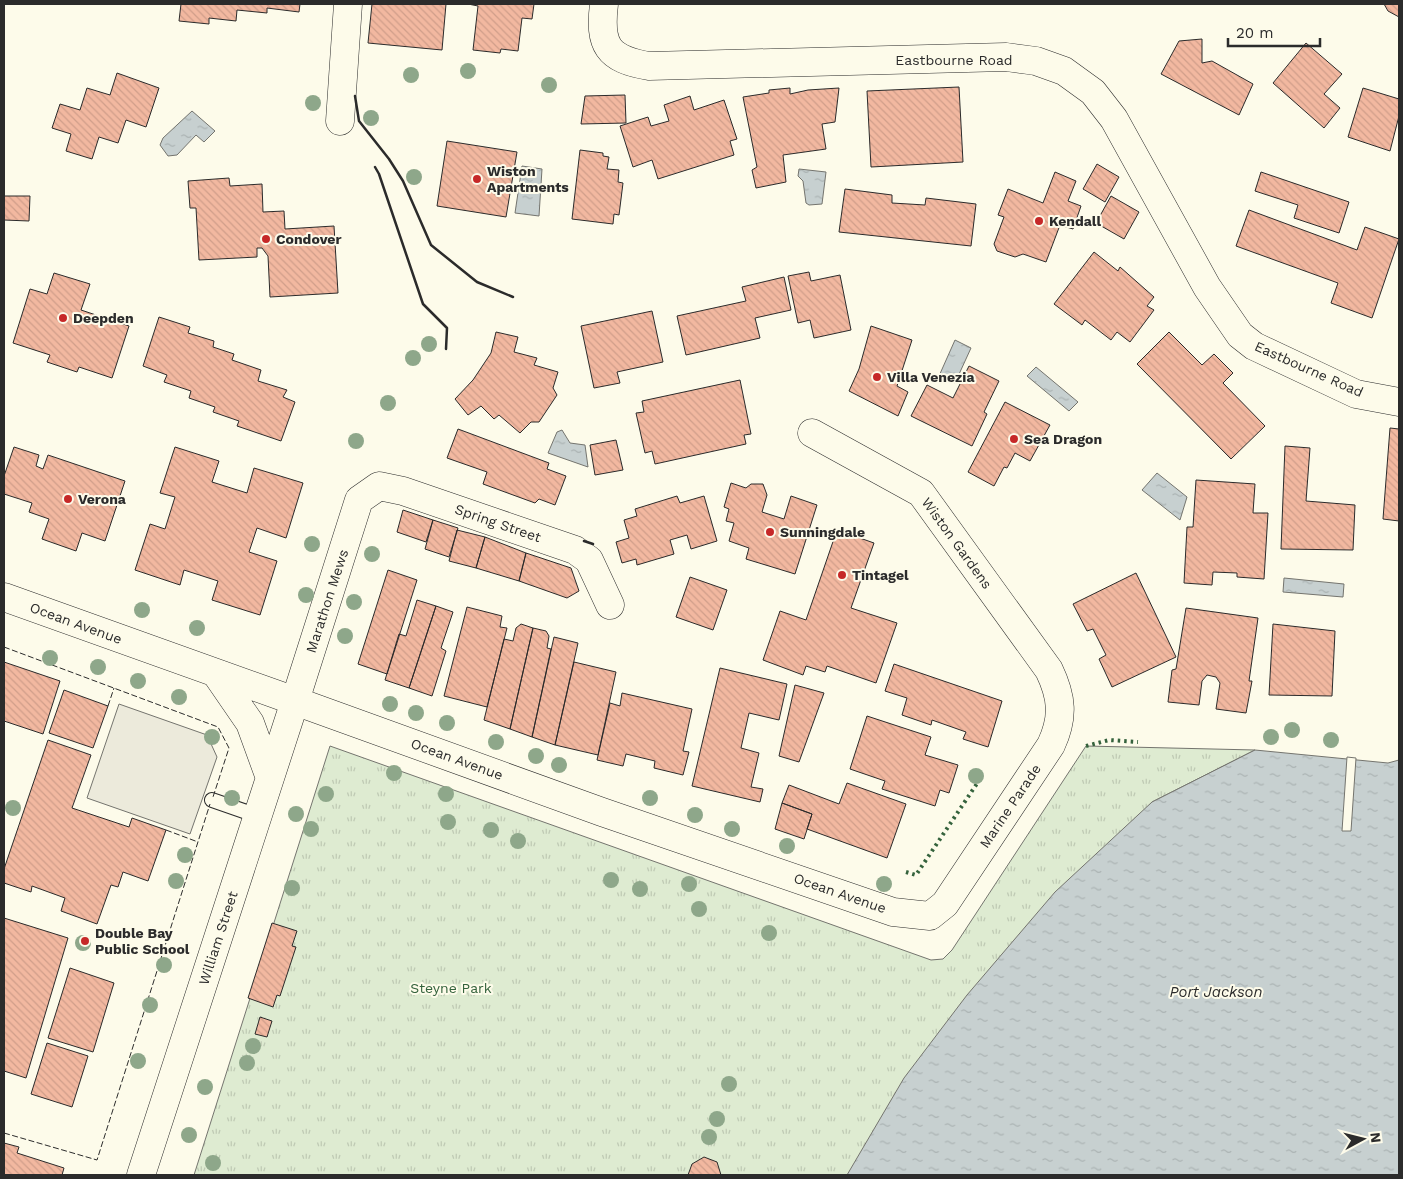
<svg xmlns="http://www.w3.org/2000/svg" width="1403" height="1179" viewBox="0 0 1403 1179" font-family="'Work Sans',sans-serif">
	<defs>
		<pattern id="park-tufts" width="24" height="20" patternUnits="userSpaceOnUse" patternTransform="scale(1.25)"><rect width="24" height="20" fill="#deebd1"/><path d="M3 7l-1-3M5 7V3M7 7l1-3M15 17l-1-3M17 17v-4M19 17l1-3" fill="none" stroke="#bfcab4"/></pattern>
		<pattern id="water-ripples" width="26" height="14" patternUnits="userSpaceOnUse" patternTransform="scale(1.25)"><rect width="26" height="14" fill="#c7d0d0"/><path d="M2 4q2-2 4 0t4 0M15 11q2-2 4 0t4 0" fill="none" stroke="#abb3b3"/></pattern>
		<pattern id="building-back-hatch" width="6" height="6" patternUnits="userSpaceOnUse" patternTransform="scale(1.25)"><rect width="6" height="6" fill="#f2b8a0"/><path d="M-1 5l2 2M0 0l6 6M5-1l2 2" fill="none" stroke="#d09e8a"/></pattern>
	</defs>
	<rect width="100%" height="100%" fill="#fdfbea"/>
	<path fill="url(#park-tufts)" stroke="#74746e" d="M 330,746 L 931,960 L 943,959 L 952,950 L 1086,746 L 1255,750 L 1152,802 L 849,1175 L 194,1175 Z"/>
	<path fill="#eceadb" stroke="#74746e" d="M 119,704 L 207,735 L 217,757 L 190,834 L 87,798 Z"/>
	<path fill="url(#water-ripples)" stroke="#74746e" d="M 192,111 L 215,131 L 204,142 L 196,135 L 177,155 L 168,156 L 160,145 L 163,138 Z
		M 522,166 L 542,169 L 539,216 L 515,213 Z
		M 799,169 L 826,172 L 822,204 L 809,205 L 806,203 L 803,181 L 798,176 Z
		M 955,340 L 971,348 L 955,383 L 939,376 Z
		M 1036,367 L 1078,402 L 1069,411 L 1027,376 Z
		M 562,430 L 570,443 L 585,445 L 588,467 L 548,453 L 557,432 Z
		M 1157,473 L 1187,497 L 1180,520 L 1142,490 Z
		M 1284,578 L 1344,584 L 1343,597 L 1283,592 Z
		M 1255,750 L 1388,763 L 1399,760 L 1399,1175 L 847,1175 L 904,1078 L 967,995 L 1055,892 L 1152,802 Z"/>
	<path fill="#fdfbea" stroke="#74746e" d="M 1347,757 L 1356,758 L 1351,831 L 1342,831 Z"/>
	<path fill="url(#building-back-hatch)" stroke="#2b2b2b" d="M 181,4 L 300,4 L 299,12 L 267,8 L 267,13 L 237,10 L 236,21 L 209,18 L 209,24 L 179,21 Z
		M 372,4 L 446,4 L 442,50 L 368,43 Z
		M 468,4 L 534,4 L 532,19 L 522,18 L 518,51 L 501,49 L 500,53 L 473,50 L 478,6 Z
		M 1384,4 L 1399,4 L 1399,17 L 1388,11 Z
		M 1202,39 L 1202,63 L 1212,61 L 1253,84 L 1239,115 L 1161,74 L 1179,41 Z
		M 1306,43 L 1342,74 L 1324,94 L 1340,108 L 1324,128 L 1273,83 Z
		M 117,73 L 159,88 L 146,127 L 126,120 L 118,143 L 99,137 L 92,159 L 66,151 L 71,134 L 52,128 L 60,104 L 80,110 L 87,88 L 110,95 Z
		M 959,87 L 963,162 L 871,167 L 867,91 Z
		M 790,88 L 790,94 L 808,90 L 839,88 L 835,122 L 822,124 L 826,149 L 783,155 L 786,182 L 756,188 L 752,170 L 757,167 L 743,97 L 769,93 L 769,90 Z
		M 1363,88 L 1399,99 L 1399,116 L 1390,151 L 1348,137 Z
		M 625,95 L 626,123 L 581,124 L 585,96 Z
		M 690,96 L 694,110 L 724,100 L 737,139 L 730,141 L 734,155 L 658,179 L 652,160 L 633,167 L 620,126 L 648,117 L 651,126 L 669,121 L 664,105 Z
		M 447,141 L 517,152 L 506,217 L 437,206 Z
		M 580,150 L 603,153 L 603,156 L 609,157 L 607,169 L 619,170 L 618,182 L 623,183 L 619,215 L 614,214 L 613,224 L 572,219 Z
		M 1097,164 L 1119,177 L 1105,202 L 1083,189 Z
		M 1055,172 L 1076,181 L 1068,201 L 1081,206 L 1073,229 L 1060,225 L 1046,262 L 1023,254 L 1015,257 L 997,251 L 994,244 L 1004,217 L 998,215 L 1008,189 L 1043,203 Z
		M 1261,172 L 1349,202 L 1339,233 L 1294,218 L 1298,205 L 1255,191 Z
		M 229,178 L 230,186 L 262,184 L 263,212 L 284,211 L 285,229 L 334,226 L 338,293 L 270,297 L 268,256 L 262,248 L 257,248 L 257,257 L 199,260 L 196,208 L 190,208 L 188,181 Z
		M 845,189 L 892,195 L 892,203 L 925,205 L 926,198 L 976,204 L 971,246 L 839,232 Z
		M 4,196 L 30,196 L 29,221 L 4,220 Z
		M 1111,196 L 1139,212 L 1124,239 L 1096,223 Z
		M 1249,210 L 1357,250 L 1365,227 L 1399,239 L 1372,318 L 1331,303 L 1338,283 L 1236,246 Z
		M 1094,252 L 1118,271 L 1120,267 L 1154,297 L 1147,306 L 1154,310 L 1130,342 L 1117,332 L 1111,340 L 1085,320 L 1082,325 L 1054,304 Z
		M 809,272 L 811,281 L 840,275 L 851,330 L 814,338 L 810,320 L 798,323 L 788,276 Z
		M 54,273 L 90,284 L 81,310 L 129,326 L 112,378 L 79,367 L 77,372 L 47,362 L 50,355 L 13,343 L 30,289 L 47,294 Z
		M 784,277 L 791,310 L 755,318 L 760,338 L 686,355 L 677,316 L 746,301 L 742,287 Z
		M 652,311 L 663,362 L 617,372 L 620,383 L 594,388 L 581,326 Z
		M 159,317 L 190,327 L 188,333 L 214,341 L 213,347 L 234,354 L 232,360 L 261,370 L 258,381 L 287,390 L 283,397 L 295,402 L 281,441 L 237,426 L 239,421 L 213,412 L 215,407 L 189,398 L 191,391 L 164,382 L 167,375 L 143,366 Z
		M 871,326 L 912,340 L 897,386 L 908,392 L 898,416 L 849,391 L 859,369 Z
		M 496,332 L 518,337 L 514,352 L 537,358 L 534,365 L 558,372 L 553,388 L 557,395 L 539,422 L 531,422 L 520,433 L 499,415 L 494,419 L 481,406 L 468,415 L 455,399 L 473,380 L 491,353 Z
		M 1169,332 L 1202,365 L 1214,354 L 1233,373 L 1223,383 L 1265,426 L 1231,459 L 1137,364 Z
		M 969,366 L 999,381 L 984,412 L 987,414 L 972,446 L 911,416 L 927,385 L 953,398 Z
		M 740,380 L 751,434 L 744,435 L 746,444 L 655,464 L 652,451 L 645,453 L 636,413 L 644,412 L 642,401 Z
		M 1005,402 L 1050,425 L 1030,461 L 1015,453 L 1007,468 L 1004,467 L 994,486 L 968,472 Z
		M 1390,428 L 1399,429 L 1399,521 L 1383,519 Z
		M 458,429 L 549,463 L 547,469 L 566,476 L 555,505 L 539,499 L 535,503 L 483,484 L 487,472 L 447,458 Z
		M 616,440 L 623,470 L 595,475 L 590,445 Z
		M 1285,446 L 1310,448 L 1306,501 L 1355,505 L 1353,550 L 1281,549 Z
		M 14,447 L 39,455 L 36,466 L 43,469 L 48,455 L 125,481 L 105,541 L 82,533 L 76,551 L 42,539 L 49,519 L 29,512 L 32,503 L 4,494 L 4,476 Z
		M 175,447 L 219,461 L 212,482 L 247,493 L 254,468 L 303,483 L 286,538 L 257,528 L 249,552 L 277,561 L 260,615 L 212,600 L 218,581 L 184,570 L 180,585 L 135,570 L 150,524 L 165,529 L 175,497 L 160,493 Z
		M 1196,480 L 1255,484 L 1253,513 L 1268,513 L 1264,579 L 1237,577 L 1237,573 L 1213,572 L 1212,585 L 1184,583 L 1187,527 L 1193,527 Z
		M 731,483 L 746,488 L 751,484 L 763,484 L 767,495 L 762,512 L 784,519 L 791,496 L 817,505 L 795,574 L 746,559 L 749,548 L 729,541 L 734,523 L 726,521 L 729,509 L 724,507 Z
		M 677,496 L 680,503 L 704,496 L 717,541 L 691,549 L 687,535 L 670,540 L 674,554 L 637,565 L 636,559 L 622,563 L 616,542 L 629,538 L 624,520 L 637,516 L 635,509 Z
		M 403,510 L 433,520 L 426,542 L 397,532 Z
		M 433,520 L 458,528 L 449,557 L 425,549 Z
		M 457,530 L 485,537 L 476,568 L 449,561 Z
		M 837,530 L 874,543 L 851,608 L 897,623 L 876,683 L 827,666 L 825,672 L 806,666 L 803,675 L 763,660 L 780,611 L 806,620 Z
		M 485,537 L 526,553 L 519,581 L 476,568 Z
		M 526,553 L 571,568 L 579,591 L 567,598 L 519,581 Z
		M 388,570 L 417,580 L 387,674 L 358,664 Z
		M 1136,573 L 1176,657 L 1112,687 L 1099,659 L 1106,655 L 1093,629 L 1087,631 L 1073,604 Z
		M 690,577 L 727,590 L 713,630 L 676,617 Z
		M 417,600 L 436,606 L 409,688 L 385,680 L 399,634 L 406,636 Z
		M 436,606 L 453,612 L 441,648 L 446,651 L 432,696 L 409,688 Z
		M 467,607 L 502,616 L 500,627 L 507,628 L 487,707 L 444,696 Z
		M 1186,608 L 1258,618 L 1249,681 L 1252,681 L 1246,713 L 1216,709 L 1220,683 L 1216,677 L 1207,675 L 1202,681 L 1199,705 L 1168,702 L 1172,670 L 1176,669 Z
		M 521,624 L 533,628 L 510,729 L 484,720 L 504,639 L 513,641 L 516,628 Z
		M 1273,624 L 1335,631 L 1332,696 L 1269,695 Z
		M 533,628 L 546,631 L 549,636 L 547,648 L 551,649 L 532,737 L 510,729 Z
		M 554,637 L 578,643 L 555,745 L 532,737 Z
		M 4,662 L 60,681 L 43,734 L 4,721 Z
		M 574,662 L 616,672 L 598,755 L 555,745 Z
		M 894,664 L 1002,701 L 988,747 L 963,739 L 966,732 L 932,720 L 931,725 L 902,715 L 907,698 L 885,691 Z
		M 720,668 L 787,684 L 779,720 L 749,713 L 741,748 L 759,753 L 751,787 L 763,789 L 760,802 L 692,786 Z
		M 795,685 L 824,693 L 799,762 L 779,756 Z
		M 64,690 L 108,706 L 93,748 L 49,733 Z
		M 622,693 L 692,709 L 683,751 L 689,752 L 683,775 L 654,768 L 655,761 L 626,754 L 623,766 L 597,760 L 610,703 L 620,706 Z
		M 867,716 L 931,737 L 925,755 L 958,765 L 949,793 L 940,790 L 935,806 L 882,789 L 885,781 L 850,769 Z
		M 48,740 L 91,755 L 72,808 L 129,827 L 132,818 L 166,830 L 148,881 L 123,872 L 118,887 L 111,885 L 97,924 L 61,911 L 65,898 L 32,886 L 31,892 L 4,883 L 4,869 Z
		M 847,783 L 906,804 L 887,858 L 807,829 L 812,814 L 782,803 L 789,785 L 839,804 Z
		M 782,803 L 812,814 L 804,839 L 775,829 Z
		M 4,918 L 68,938 L 26,1078 L 4,1071 Z
		M 272,923 L 297,931 L 292,946 L 296,947 L 280,996 L 277,995 L 273,1007 L 248,998 Z
		M 70,968 L 114,983 L 93,1052 L 48,1038 Z
		M 260,1017 L 272,1021 L 267,1037 L 255,1034 Z
		M 47,1043 L 88,1056 L 72,1107 L 31,1094 Z
		M 4,1143 L 19,1147 L 17,1153 L 64,1168 L 62,1175 L 4,1175 Z
		M 704,1157 L 717,1162 L 721,1175 L 688,1175 L 692,1164 Z"/>
	<g fill="none" stroke-linecap="round" stroke-linejoin="round">
		<g stroke="#2b2b2b" stroke-width="16">
			<path id="lane" d="M 212,800 L 258,816"/>
		</g>
		<g stroke="#2b2b2b" stroke-width="29">
			<path id="street" d="M 604,4 C 599,45 607,59 649,66 L 1006,57 L 1036,61 L 1064,71 L 1093,92 L 1114,119 L 1207,287 L 1240,335 L 1254,346 L 1356,394 L 1399,402
				M 340,121 L 348,4
				M 610,605 L 589,560 L 575,550 L 403,491 L 379,486 L 359,500 L 295,701 L 602,812 L 893,912 L 930,916 L 945,904 L 1051,745 C 1064,717 1062,697 1049,670 L 921,493 L 812,433"/>
		</g>
		<g stroke="#2b2b2b" stroke-width="29">
			<path id="secondary" d="M 4,597 L 295,701 L 141,1175
				M 217,675 L 250,723 L 270,778"/>
		</g>
		<use href="#lane" stroke="#fdfbea" stroke-width="14"/>
		<use href="#street" stroke="#fdfbea" stroke-width="28"/>
		<use href="#secondary" stroke="#fdfbea" stroke-width="28"/>
		<path stroke="#34623c" stroke-width="4" stroke-dasharray="2.5 4" stroke-linecap="butt" d="M 1086,746 L 1109,740 L 1138,742
			M 906,872 L 916,875 L 978,782"/>
		<path stroke="#2b2b2b" stroke-width="1" stroke-dasharray="6 2.5" stroke-linecap="butt" d="M 4,647 L 218,727 L 229,748 L 213,797
			M 108,706 L 114,688
			M 166,830 L 198,842
			M 4,1133 L 97,1160 L 210,804"/>
		<path stroke="#2b2b2b" stroke-width="2.5" d="M 355,96 L 359,121 L 389,159 L 403,181 L 431,245 L 477,282 L 513,297
			M 375,167 L 379,174 L 423,304 L 447,328 L 446,349
			M 584,541 L 593,544"/>
	</g>
	<g fill="#8ea78a">
		<circle cx="468" cy="71" r="8"/>
		<circle cx="411" cy="75" r="8"/>
		<circle cx="549" cy="85" r="8"/>
		<circle cx="313" cy="103" r="8"/>
		<circle cx="371" cy="118" r="8"/>
		<circle cx="414" cy="177" r="8"/>
		<circle cx="429" cy="344" r="8"/>
		<circle cx="413" cy="358" r="8"/>
		<circle cx="388" cy="403" r="8"/>
		<circle cx="356" cy="441" r="8"/>
		<circle cx="312" cy="544" r="8"/>
		<circle cx="372" cy="554" r="8"/>
		<circle cx="306" cy="595" r="8"/>
		<circle cx="354" cy="602" r="8"/>
		<circle cx="142" cy="610" r="8"/>
		<circle cx="197" cy="628" r="8"/>
		<circle cx="345" cy="636" r="8"/>
		<circle cx="50" cy="658" r="8"/>
		<circle cx="98" cy="667" r="8"/>
		<circle cx="138" cy="681" r="8"/>
		<circle cx="179" cy="697" r="8"/>
		<circle cx="390" cy="704" r="8"/>
		<circle cx="416" cy="713" r="8"/>
		<circle cx="447" cy="723" r="8"/>
		<circle cx="1292" cy="730" r="8"/>
		<circle cx="212" cy="737" r="8"/>
		<circle cx="1271" cy="737" r="8"/>
		<circle cx="1331" cy="740" r="8"/>
		<circle cx="496" cy="742" r="8"/>
		<circle cx="536" cy="756" r="8"/>
		<circle cx="559" cy="765" r="8"/>
		<circle cx="394" cy="773" r="8"/>
		<circle cx="976" cy="776" r="8"/>
		<circle cx="326" cy="794" r="8"/>
		<circle cx="446" cy="794" r="8"/>
		<circle cx="232" cy="798" r="8"/>
		<circle cx="650" cy="798" r="8"/>
		<circle cx="13" cy="808" r="8"/>
		<circle cx="296" cy="814" r="8"/>
		<circle cx="695" cy="815" r="8"/>
		<circle cx="448" cy="822" r="8"/>
		<circle cx="311" cy="829" r="8"/>
		<circle cx="732" cy="829" r="8"/>
		<circle cx="491" cy="830" r="8"/>
		<circle cx="518" cy="841" r="8"/>
		<circle cx="787" cy="846" r="8"/>
		<circle cx="185" cy="855" r="8"/>
		<circle cx="611" cy="880" r="8"/>
		<circle cx="176" cy="881" r="8"/>
		<circle cx="689" cy="884" r="8"/>
		<circle cx="884" cy="884" r="8"/>
		<circle cx="292" cy="888" r="8"/>
		<circle cx="640" cy="889" r="8"/>
		<circle cx="699" cy="909" r="8"/>
		<circle cx="769" cy="933" r="8"/>
		<circle cx="83" cy="943" r="8"/>
		<circle cx="164" cy="965" r="8"/>
		<circle cx="150" cy="1005" r="8"/>
		<circle cx="253" cy="1046" r="8"/>
		<circle cx="138" cy="1061" r="8"/>
		<circle cx="247" cy="1063" r="8"/>
		<circle cx="729" cy="1084" r="8"/>
		<circle cx="205" cy="1087" r="8"/>
		<circle cx="717" cy="1119" r="8"/>
		<circle cx="189" cy="1135" r="8"/>
		<circle cx="709" cy="1137" r="8"/>
		<circle cx="213" cy="1163" r="8"/>
	</g>
	<g fill="#c62828" stroke="#fdfbea" stroke-width="2">
		<circle cx="477" cy="179" r="5"/>
		<circle cx="1039" cy="221" r="5"/>
		<circle cx="266" cy="239" r="5"/>
		<circle cx="63" cy="318" r="5"/>
		<circle cx="877" cy="377" r="5"/>
		<circle cx="1014" cy="439" r="5"/>
		<circle cx="68" cy="499" r="5"/>
		<circle cx="770" cy="532" r="5"/>
		<circle cx="842" cy="575" r="5"/>
		<circle cx="85" cy="941" r="5"/>
	</g>
	<g text-anchor="middle" dominant-baseline="central" stroke-width="4" stroke-linejoin="round" paint-order="stroke">
		<g font-size="14" fill="#2b2b2b" stroke="#fdfbea">
			<text x="954" y="60">Eastbourne Road</text>
			<text transform="translate(1309 369) rotate(24)">Eastbourne Road</text>
			<text transform="translate(498 523) rotate(19)">Spring Street</text>
			<text transform="translate(957 543) rotate(54)">Wiston Gardens</text>
			<text transform="translate(327 601) rotate(-72)">Marathon Mews</text>
			<text transform="translate(76 623) rotate(20)">Ocean Avenue</text>
			<text transform="translate(457 759) rotate(20)">Ocean Avenue</text>
			<text transform="translate(1010 806) rotate(-56)">Marine Parade</text>
			<text transform="translate(840 893) rotate(19)">Ocean Avenue</text>
			<text transform="translate(218 938) rotate(-72)">William Street</text>
		</g>
		<g font-size="14" font-weight="bold" fill="#2b2b2b" stroke="#fdfbea" text-anchor="start">
			<text x="487" y="171">Wiston<tspan x="487" dy="16">Apartments</tspan></text>
			<text x="1049" y="221">Kendall</text>
			<text x="276" y="239">Condover</text>
			<text x="73" y="318">Deepden</text>
			<text x="887" y="377">Villa Venezia</text>
			<text x="1024" y="439">Sea Dragon</text>
			<text x="78" y="499">Verona</text>
			<text x="780" y="532">Sunningdale</text>
			<text x="852" y="575">Tintagel</text>
			<text x="95" y="933">Double Bay<tspan x="95" dy="16">Public School</tspan></text>
		</g>
		<g font-size="14" fill="#34623c" stroke="#fdfbea">
			<text x="451" y="988">Steyne Park</text>
		</g>
		<g font-size="15" font-style="italic" fill="#2b2b2b" stroke="#fdfbea">
			<text x="1216" y="992">Port Jackson</text>
		</g>
	</g>
	<rect width="1403" height="1179" fill="none" stroke="#2b2b2b" stroke-width="10"/>
	<g transform="translate(1363 1139) rotate(83)" stroke="#fdfbea" stroke-width="4" paint-order="stroke">
	<path d="M0-4L9 19L0 12L-9 19Z" fill="#2b2b2b"/>
	<text y="-8" font-size="14" font-weight="bold" text-anchor="middle" fill="#2b2b2b">N</text>
	</g>
	<path d="M1228 38v8h92v-8" fill="none" stroke="#2b2b2b" stroke-width="2.5"/>
	<text x="1236" y="38" font-size="15" fill="#2b2b2b" stroke="#fdfbea" stroke-width="4" paint-order="stroke">20 m</text>
</svg>
